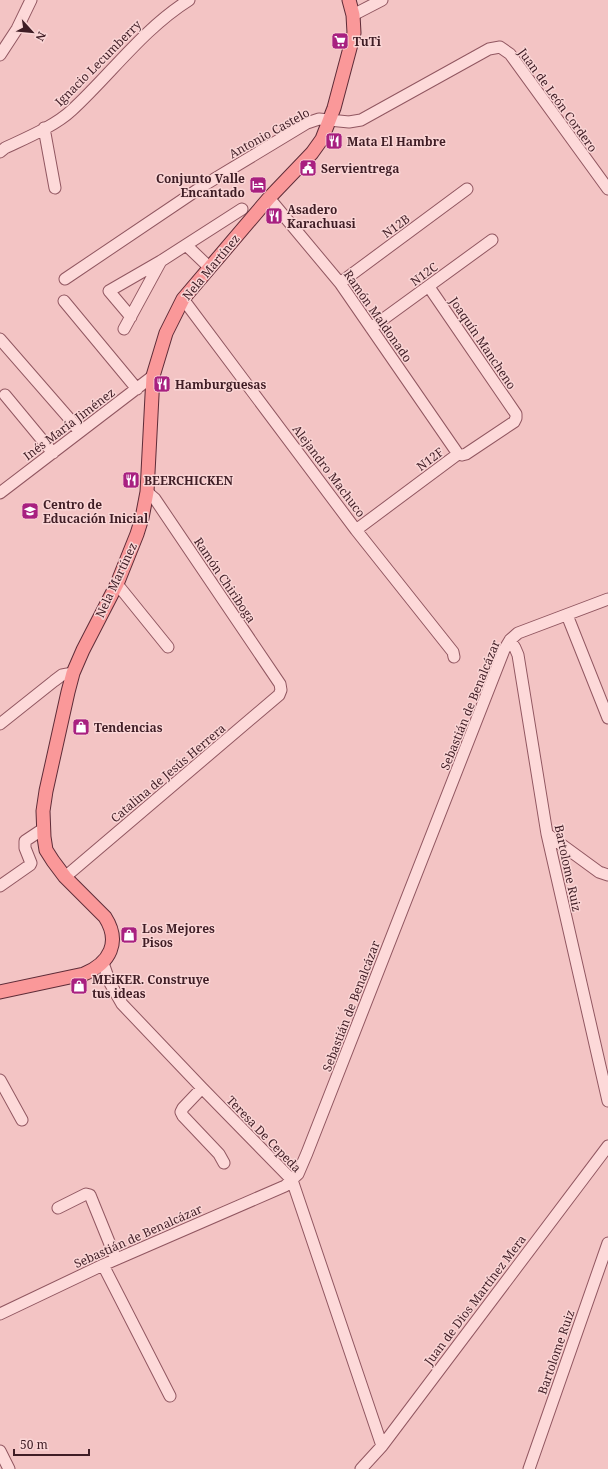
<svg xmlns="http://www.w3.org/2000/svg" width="608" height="1469" viewBox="0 0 608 1469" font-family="'Noto Serif',serif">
	<rect width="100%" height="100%" fill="#f3c4c4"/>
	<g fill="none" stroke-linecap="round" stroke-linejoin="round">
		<g stroke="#915761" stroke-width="13">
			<path id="minor" d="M 353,15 L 382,0
				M 0,55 L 17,29 L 31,0
				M 44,128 L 55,188
				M 0,152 L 5,148 C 26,138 55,126 72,110 C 111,74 143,29 189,0
				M 269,198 L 340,283 L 458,454
				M 186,245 L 209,267
				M 65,279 L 206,184 L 307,123 L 319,119 L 349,122 L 361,120 L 489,49 L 500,47 L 510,54 L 608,189
				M 340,283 L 467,189
				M 183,299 L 356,530 L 453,652 L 454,657
				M 64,301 L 137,389
				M 131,317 L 109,291 L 161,261
				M 371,328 L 492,240
				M 124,329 L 161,261 L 242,209
				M 0,339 L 74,424 L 79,432
				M 5,395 L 53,453
				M 0,493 L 153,376
				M 356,530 L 458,454 L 462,455 L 466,454 L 514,422 L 516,418 L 516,414 L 429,287
				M 117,584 L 168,647
				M 567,615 L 608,718
				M 510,640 L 515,648 L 518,655 L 547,834 L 608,1101
				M 0,724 L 54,681 L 62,675 L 73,673
				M 547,834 L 599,872 L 608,875
				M 65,877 L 279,695 L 281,690 L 280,684 L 155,499 L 147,492
				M 0,886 L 30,865 L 31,863 L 25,848 L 25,841 L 43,829
				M 103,963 L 110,983 L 122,1004 L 202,1088 L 292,1180 L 382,1446
				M 0,1080 L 22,1120
				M 202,1088 L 183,1108 L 181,1112 L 183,1116 L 219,1154 L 224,1163
				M 58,1208 L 86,1194 L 90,1195 L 116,1259
				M 103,1265 L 170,1396
				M 0,1314 L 103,1265 L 285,1186 L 298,1174 L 307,1153 L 504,650 L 510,640 L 518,633 L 608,599
				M 0,1451 L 9,1469
				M 361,1469 L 382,1446 L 608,1146
				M 529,1469 L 608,1243"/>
		</g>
		<g stroke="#5e2c38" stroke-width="15">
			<path id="major" d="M 0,992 L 84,974 C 110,963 121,942 105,917 L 65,877 L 53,861 L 46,850 L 44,837 L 43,811 L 46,791 L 68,692 L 73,673 L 83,650 L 117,584 L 137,534 L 142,518 L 147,492 L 153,376 L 166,333 L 183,299 L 269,198 L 312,153 L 322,139 L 334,108 L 354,33 L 353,15 L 349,0"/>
		</g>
		<use href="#minor" stroke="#fdd9d9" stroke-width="11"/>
		<use href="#major" stroke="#fa9899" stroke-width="13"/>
	</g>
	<defs>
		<g id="supermarket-square" transform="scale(0.9)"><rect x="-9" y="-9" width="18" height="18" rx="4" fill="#a82080" stroke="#fad5d5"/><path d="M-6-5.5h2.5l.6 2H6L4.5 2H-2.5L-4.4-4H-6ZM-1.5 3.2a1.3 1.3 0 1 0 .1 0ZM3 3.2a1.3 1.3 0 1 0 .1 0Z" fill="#fff"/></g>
		<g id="restaurant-square" transform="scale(0.9)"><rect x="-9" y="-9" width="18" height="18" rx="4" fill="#a82080" stroke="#fad5d5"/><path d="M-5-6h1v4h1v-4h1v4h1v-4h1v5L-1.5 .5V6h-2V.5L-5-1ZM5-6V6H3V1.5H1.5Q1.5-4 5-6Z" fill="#fff"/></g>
		<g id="civic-square" transform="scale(0.9)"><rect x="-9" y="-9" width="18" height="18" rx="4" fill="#a82080" stroke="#fad5d5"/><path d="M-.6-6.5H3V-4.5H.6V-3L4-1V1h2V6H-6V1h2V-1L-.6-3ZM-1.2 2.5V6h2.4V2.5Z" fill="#fff"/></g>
		<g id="hotel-square" transform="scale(0.9)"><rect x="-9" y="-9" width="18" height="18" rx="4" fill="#a82080" stroke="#fad5d5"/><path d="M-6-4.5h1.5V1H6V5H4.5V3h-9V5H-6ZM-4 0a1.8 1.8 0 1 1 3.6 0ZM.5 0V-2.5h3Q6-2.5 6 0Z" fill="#fff"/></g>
		<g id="school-square" transform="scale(0.9)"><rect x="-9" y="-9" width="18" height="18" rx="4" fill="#a82080" stroke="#fad5d5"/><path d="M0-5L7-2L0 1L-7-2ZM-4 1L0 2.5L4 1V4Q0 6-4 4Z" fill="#fff"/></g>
		<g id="shop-square" transform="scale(0.9)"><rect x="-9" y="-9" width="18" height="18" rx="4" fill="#a82080" stroke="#fad5d5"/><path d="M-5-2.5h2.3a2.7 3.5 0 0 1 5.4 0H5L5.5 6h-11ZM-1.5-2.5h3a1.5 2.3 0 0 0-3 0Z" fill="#fff"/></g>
	</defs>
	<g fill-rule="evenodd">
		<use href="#supermarket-square" x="340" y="41"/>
		<use href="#restaurant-square" x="334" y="141"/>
		<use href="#civic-square" x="308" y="168"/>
		<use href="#hotel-square" x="258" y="185"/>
		<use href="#restaurant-square" x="274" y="216"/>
		<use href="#restaurant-square" x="162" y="384"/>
		<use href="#restaurant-square" x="131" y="480"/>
		<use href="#school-square" x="30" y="511"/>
		<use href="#shop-square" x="81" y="727"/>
		<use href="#shop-square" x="129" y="935"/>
		<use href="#shop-square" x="79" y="986"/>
	</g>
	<g text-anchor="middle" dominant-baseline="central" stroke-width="3" stroke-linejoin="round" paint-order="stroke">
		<g font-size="12" font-weight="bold" fill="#3f1d25" stroke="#fad5d5" text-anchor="start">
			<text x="353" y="41">TuTi</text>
			<text x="347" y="141">Mata El Hambre</text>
			<text x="321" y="168">Servientrega</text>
			<text x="245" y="178" text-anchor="end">Conjunto Valle<tspan x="245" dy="14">Encantado</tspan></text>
			<text x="287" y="209">Asadero<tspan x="287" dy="14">Karachuasi</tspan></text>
			<text x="175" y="384">Hamburguesas</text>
			<text x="144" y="480">BEERCHICKEN</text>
			<text x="43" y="504">Centro de<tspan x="43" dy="14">Educación Inicial</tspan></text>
			<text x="94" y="727">Tendencias</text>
			<text x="142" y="928">Los Mejores<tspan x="142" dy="14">Pisos</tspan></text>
			<text x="92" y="979">MEiKER. Construye<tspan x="92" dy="14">tus ideas</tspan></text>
		</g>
		<g font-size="12" fill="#3f1d25" stroke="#fad5d5">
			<text transform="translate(98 63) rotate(-45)">Ignacio Lecumberry</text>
			<text transform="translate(558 100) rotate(54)">Juan de León Cordero</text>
			<text transform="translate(269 133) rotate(-29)">Antonio Castelo</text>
			<text transform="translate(396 226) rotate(-36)">N12B</text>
			<text transform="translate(211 267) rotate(-50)">Nela Martínez</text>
			<text transform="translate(424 274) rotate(-36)">N12C</text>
			<text transform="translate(378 316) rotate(55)">Ramón Maldonado</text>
			<text transform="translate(483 343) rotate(56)">Joaquín Mancheno</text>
			<text transform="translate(69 424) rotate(-37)">Inés María Jiménez</text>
			<text transform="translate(430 459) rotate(-37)">N12F</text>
			<text transform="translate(329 471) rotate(53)">Alejandro Machuco</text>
			<text transform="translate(116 580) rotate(-65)">Nela Martínez</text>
			<text transform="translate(225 580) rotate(56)">Ramón Chiriboga</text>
			<text transform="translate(470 705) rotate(-68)">Sebastián de Benalcázar</text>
			<text transform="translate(168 773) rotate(-40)">Catalina de Jesús Herrera</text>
			<text transform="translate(568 868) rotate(78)">Bartolome Ruiz</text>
			<text transform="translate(351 1006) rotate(-69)">Sebastián de Benalcázar</text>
			<text transform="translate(264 1134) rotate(46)">Teresa De Cepeda</text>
			<text transform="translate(138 1236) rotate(-24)">Sebastián de Benalcázar</text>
			<text transform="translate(475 1300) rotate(-53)">Juan de Dios Martínez Mera</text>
			<text transform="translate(556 1352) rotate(-71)">Bartolome Ruiz</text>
		</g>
	</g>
	<g transform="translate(32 32) rotate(117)" stroke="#fad5d5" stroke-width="3" paint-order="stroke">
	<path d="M0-3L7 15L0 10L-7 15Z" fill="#3f1d25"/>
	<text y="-6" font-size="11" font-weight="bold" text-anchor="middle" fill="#3f1d25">N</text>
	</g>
	<path d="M14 1449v6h75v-6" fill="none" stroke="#3f1d25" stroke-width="2"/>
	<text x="20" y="1449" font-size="12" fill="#3f1d25" stroke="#fad5d5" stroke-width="3" paint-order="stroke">50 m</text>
</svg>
